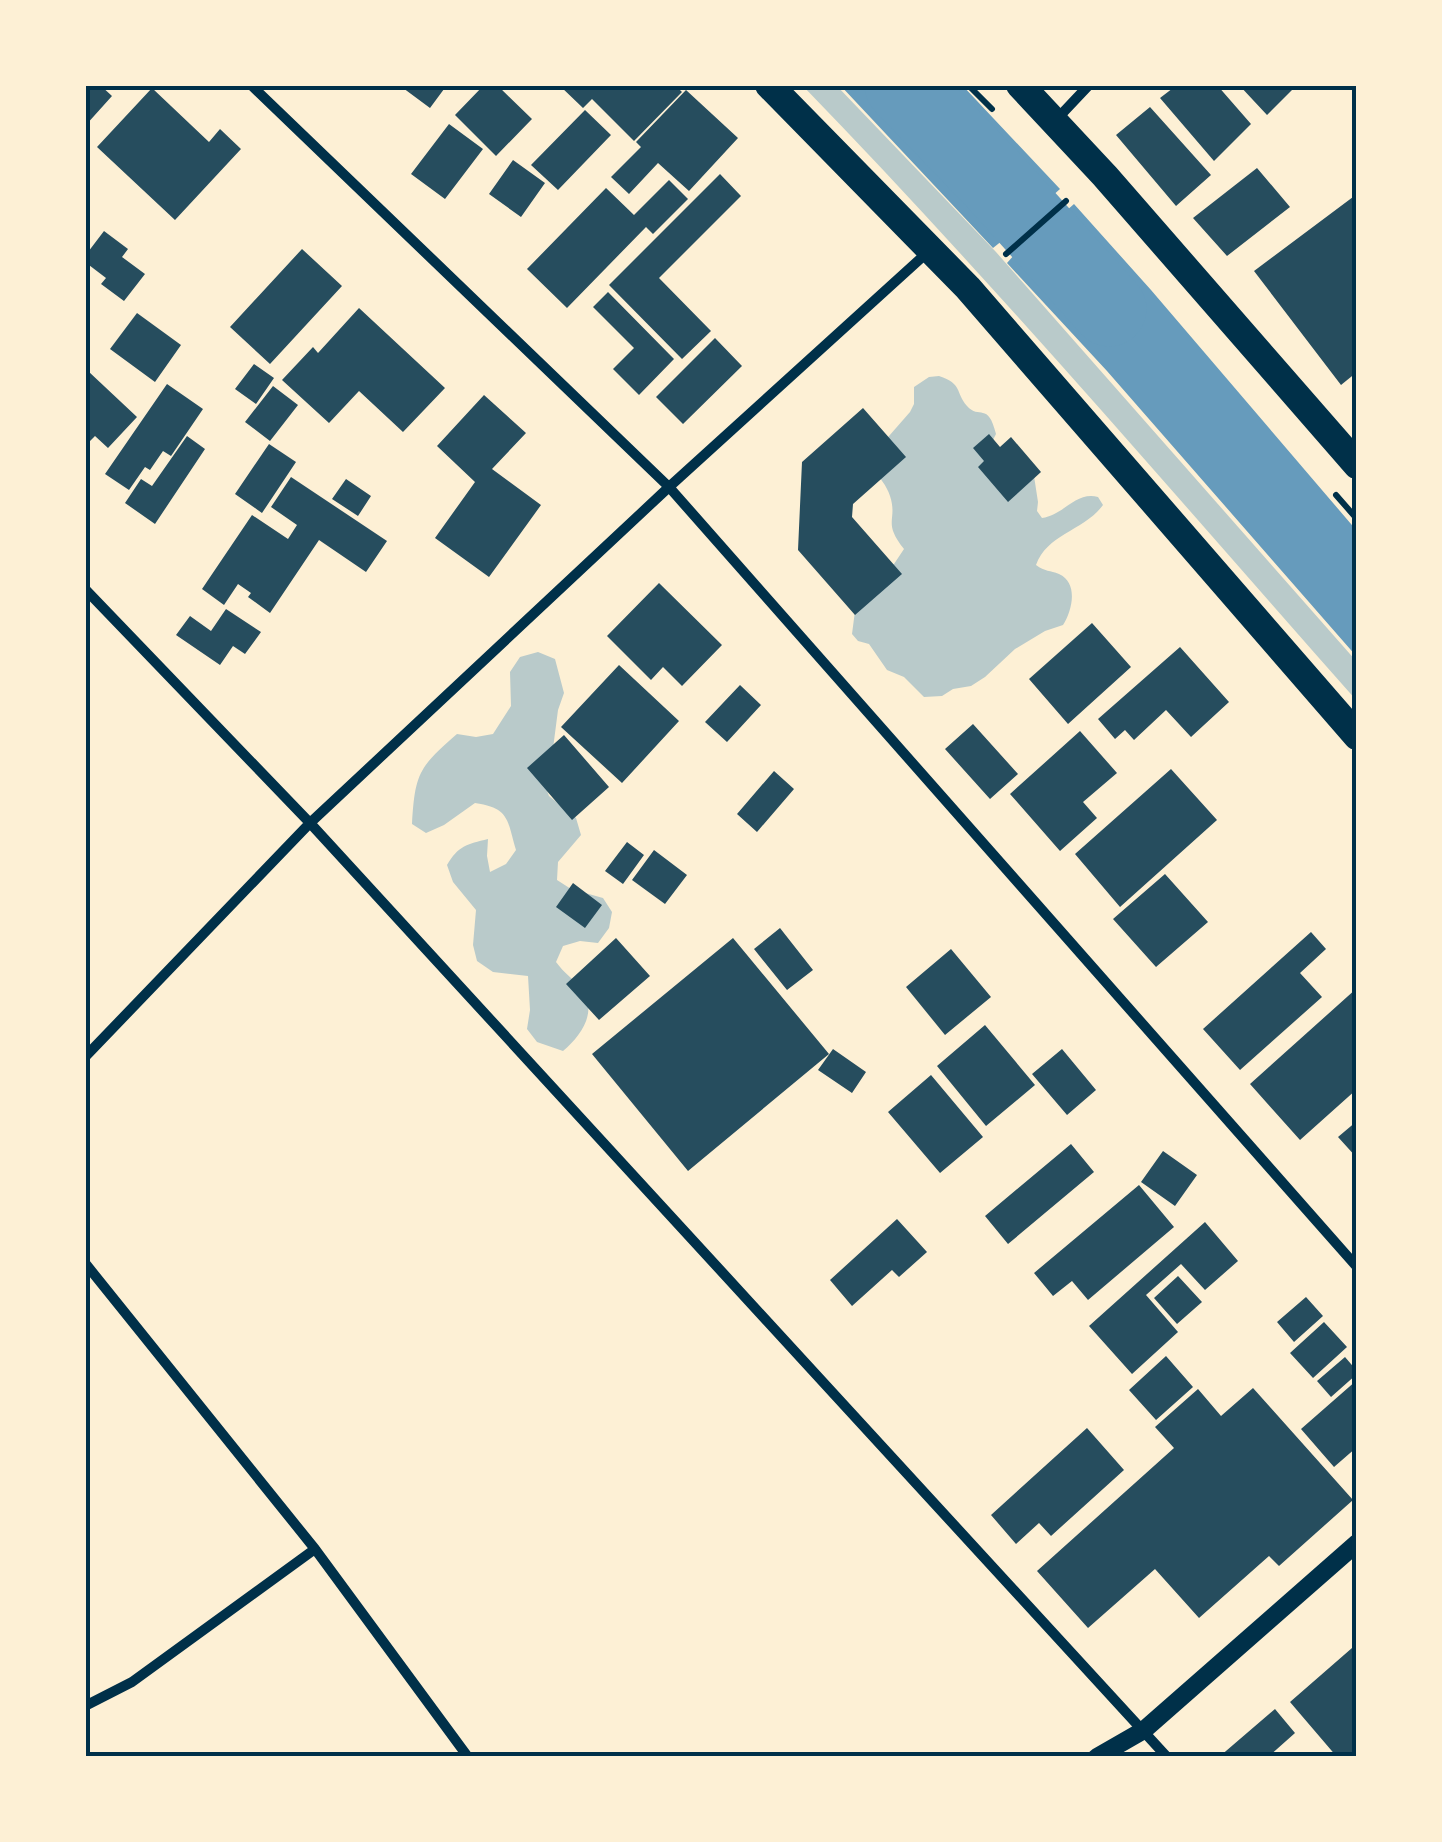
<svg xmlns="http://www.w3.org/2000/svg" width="1442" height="1842" viewBox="0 0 1442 1842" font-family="Figtree,sans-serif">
	<rect width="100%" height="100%" fill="#fdf0d5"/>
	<path fill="#b9caca" d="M 802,85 L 836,85 L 996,252 L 1357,662 L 1357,701 C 1174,494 994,283 802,85 Z
		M 939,376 C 963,384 955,392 967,406 C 979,420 988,401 996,434 L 992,442 L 1034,476 L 1038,502 L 1037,511 L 1042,518 C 1064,515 1076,491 1098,497 L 1103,505 C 1085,530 1047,534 1036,565 C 1045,572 1050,570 1059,574 C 1079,583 1072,611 1063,625 L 1045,631 L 1015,649 L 985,677 L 971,686 L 953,689 L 942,696 L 924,697 L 904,677 L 887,670 L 869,644 L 858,641 L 852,634 L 855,611 L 879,574 L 894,564 L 904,549 C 882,521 898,521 890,496 C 887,486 879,477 873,468 L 875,452 L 910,412 L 914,404 L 914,387 L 929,377 Z
		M 538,652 L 555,659 L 564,693 L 558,710 L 551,764 L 543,780 L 549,796 L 576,818 L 581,835 L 558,862 L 557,880 L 571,889 L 603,898 L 612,912 L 609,928 L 598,943 L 580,941 L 563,946 L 556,962 C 565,974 570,976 579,986 C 600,1009 582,1035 563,1051 L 537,1042 L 527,1029 L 530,1010 L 528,976 L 493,972 L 477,961 L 473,945 L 476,910 L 453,882 L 447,865 C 458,846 467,844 488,839 L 487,856 L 490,872 L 506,864 L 516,850 C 507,820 510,808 475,803 L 444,825 L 426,833 L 412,824 C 415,773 419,767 457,734 L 476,737 L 493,734 L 511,706 L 510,672 L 520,657 Z"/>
	<path fill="#669bbc" d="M 840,85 L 962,85 L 1060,189 L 1003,240 L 1017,254 L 1074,204 L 1151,290 L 1357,531 L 1357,657 L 1107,371 L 1007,263 L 1015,254 L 1003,240 L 993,248 Z"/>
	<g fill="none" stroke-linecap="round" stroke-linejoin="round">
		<path stroke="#669bbc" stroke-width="75" d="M 902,85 L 998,185 L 1109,309"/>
	</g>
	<path fill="#264d5e" d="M 85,85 L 100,85 L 112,96 L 85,126 Z
		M 406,85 L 447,85 L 430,108 L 403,88 Z
		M 484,85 L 497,85 L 532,119 L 496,156 L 455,115 Z
		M 559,85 L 675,85 L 682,92 L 634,141 L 592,99 L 583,108 Z
		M 1177,85 L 1217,85 L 1251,124 L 1214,161 L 1160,98 Z
		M 1239,85 L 1297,85 L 1267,115 Z
		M 152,88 L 209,142 L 220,129 L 241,149 L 175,220 L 97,147 Z
		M 686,90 L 738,138 L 689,191 L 658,163 L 629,194 L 611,177 L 641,147 L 636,142 Z
		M 1150,107 L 1211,175 L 1176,206 L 1116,135 Z
		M 585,110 L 611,135 L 558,190 L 531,165 Z
		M 449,124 L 483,149 L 445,199 L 411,174 Z
		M 513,160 L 545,183 L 521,217 L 489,194 Z
		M 1257,168 L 1290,207 L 1227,256 L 1193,218 Z
		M 720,174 L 741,196 L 659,278 L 711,331 L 682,359 L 609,285 Z
		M 669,180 L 688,199 L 653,234 L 646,227 L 567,308 L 527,269 L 606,188 L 634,215 Z
		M 1357,194 L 1357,372 L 1341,385 L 1254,271 Z
		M 104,231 L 128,249 L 122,257 L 145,274 L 124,301 L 101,284 L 106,278 L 85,262 L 85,256 Z
		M 302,249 L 342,286 L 270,364 L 230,327 Z
		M 608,292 L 674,359 L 639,395 L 613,369 L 634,348 L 593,307 Z
		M 359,308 L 445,388 L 403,432 L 359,391 L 329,423 L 282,380 L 313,347 L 318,353 Z
		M 137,313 L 181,345 L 155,382 L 110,349 Z
		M 715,338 L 742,366 L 683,424 L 656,397 Z
		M 254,364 L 274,378 L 256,404 L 235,389 Z
		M 88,371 L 137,417 L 108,448 L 95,436 L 85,446 L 85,373 Z
		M 167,384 L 203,409 L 171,456 L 163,451 L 150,470 L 145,467 L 129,490 L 105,474 Z
		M 273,386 L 298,405 L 270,441 L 245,422 Z
		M 484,395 L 526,433 L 492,469 L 541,505 L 489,577 L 435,538 L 475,482 L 437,446 Z
		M 863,408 L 906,457 L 853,504 L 852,517 L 902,574 L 855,615 L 798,550 L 802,462 Z
		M 989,434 L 1000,447 L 1011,437 L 1041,472 L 1008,502 L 978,467 L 984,461 L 973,448 Z
		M 187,436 L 205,449 L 155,524 L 125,503 L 141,479 L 152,486 Z
		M 269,444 L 296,462 L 262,513 L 235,494 Z
		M 291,477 L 387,541 L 366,572 L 319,540 L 270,613 L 248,597 L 251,593 L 238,584 L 224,605 L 202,589 L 252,515 L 288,539 L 297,525 L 271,507 Z
		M 346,479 L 371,496 L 358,516 L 332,499 Z
		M 659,583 L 722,645 L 682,686 L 663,667 L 651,680 L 607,636 Z
		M 226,609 L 261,632 L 245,654 L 233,646 L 220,665 L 176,635 L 190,616 L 211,631 Z
		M 1092,623 L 1131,667 L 1068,724 L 1029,679 Z
		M 1180,647 L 1229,702 L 1191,737 L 1166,710 L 1134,740 L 1125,730 L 1115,739 L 1098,719 Z
		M 619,665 L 679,721 L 622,783 L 561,727 Z
		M 740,685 L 761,705 L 727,742 L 705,722 Z
		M 973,724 L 1018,774 L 990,799 L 945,749 Z
		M 1080,731 L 1117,773 L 1083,802 L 1097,818 L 1060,851 L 1010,794 Z
		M 564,735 L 609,787 L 572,820 L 527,768 Z
		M 1171,769 L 1217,820 L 1120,907 L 1075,854 Z
		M 774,771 L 794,789 L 757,832 L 737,814 Z
		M 627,842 L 644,855 L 623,884 L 605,871 Z
		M 654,850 L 687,875 L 665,904 L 632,880 Z
		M 1165,874 L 1208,922 L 1156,967 L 1113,919 Z
		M 573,883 L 602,905 L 585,928 L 556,907 Z
		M 780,928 L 813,970 L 787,990 L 754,949 Z
		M 1311,932 L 1326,949 L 1300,973 L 1322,997 L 1240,1070 L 1203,1029 Z
		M 616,938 L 650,976 L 599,1020 L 566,984 Z
		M 733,938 L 829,1054 L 688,1171 L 592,1054 Z
		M 951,949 L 991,997 L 945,1035 L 906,987 Z
		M 1357,988 L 1357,1089 L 1300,1140 L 1250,1084 Z
		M 985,1025 L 1035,1085 L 986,1126 L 937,1066 Z
		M 833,1049 L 866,1072 L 852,1093 L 818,1070 Z
		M 1062,1049 L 1096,1090 L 1067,1115 L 1032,1074 Z
		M 931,1075 L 983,1137 L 940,1173 L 888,1112 Z
		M 1357,1121 L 1357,1158 L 1338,1137 Z
		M 1071,1144 L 1094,1172 L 1008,1244 L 985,1216 Z
		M 1163,1151 L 1197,1175 L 1175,1206 L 1141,1182 Z
		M 1139,1185 L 1174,1227 L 1088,1300 L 1072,1281 L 1053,1296 L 1034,1273 Z
		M 897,1219 L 927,1252 L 899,1277 L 892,1270 L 852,1306 L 830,1280 Z
		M 1205,1222 L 1238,1261 L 1205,1290 L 1181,1264 L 1146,1295 L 1178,1332 L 1132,1374 L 1089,1326 Z
		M 1178,1276 L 1202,1302 L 1177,1324 L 1154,1298 Z
		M 1306,1297 L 1323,1316 L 1294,1342 L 1277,1322 Z
		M 1324,1322 L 1347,1347 L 1313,1378 L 1290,1353 Z
		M 1166,1356 L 1193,1387 L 1156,1420 L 1129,1390 Z
		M 1345,1357 L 1357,1371 L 1357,1374 L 1331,1397 L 1317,1381 Z
		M 1357,1380 L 1357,1447 L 1334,1467 L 1301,1429 Z
		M 1253,1388 L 1353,1500 L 1279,1566 L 1269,1556 L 1199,1618 L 1155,1569 L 1088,1628 L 1037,1571 L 1174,1448 L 1155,1427 L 1198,1389 L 1221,1416 Z
		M 1087,1428 L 1124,1470 L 1051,1536 L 1039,1523 L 1016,1544 L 991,1515 Z
		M 1352,1648 L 1357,1654 L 1357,1757 L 1337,1757 L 1290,1702 Z
		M 1275,1709 L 1295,1733 L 1268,1757 L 1219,1757 Z"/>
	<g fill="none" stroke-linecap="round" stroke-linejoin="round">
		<path stroke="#003049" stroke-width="6" d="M 968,85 L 992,109
			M 1006,254 L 1066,201
			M 1336,495 L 1357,519"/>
		<path stroke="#003049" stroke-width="10" d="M 251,85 L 669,487 L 1357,1267
			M 1055,121 L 1089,85
			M 85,589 L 310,823 L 1167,1757
			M 85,1057 L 310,823 L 669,487 L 930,250
			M 85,1263 L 315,1549 L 468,1757
			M 85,1706 L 132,1682 L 315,1549"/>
		<path stroke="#003049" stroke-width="18" d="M 1097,1757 L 1144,1730 L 1357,1543"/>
		<path stroke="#003049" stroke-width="28" d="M 769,85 L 968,288 L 1357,736
			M 1020,85 L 1105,176 L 1357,465"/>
	</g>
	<rect width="1442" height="1842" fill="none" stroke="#fdf0d5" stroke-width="175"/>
	<rect x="88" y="88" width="1266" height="1666" fill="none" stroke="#003049" stroke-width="4"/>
</svg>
